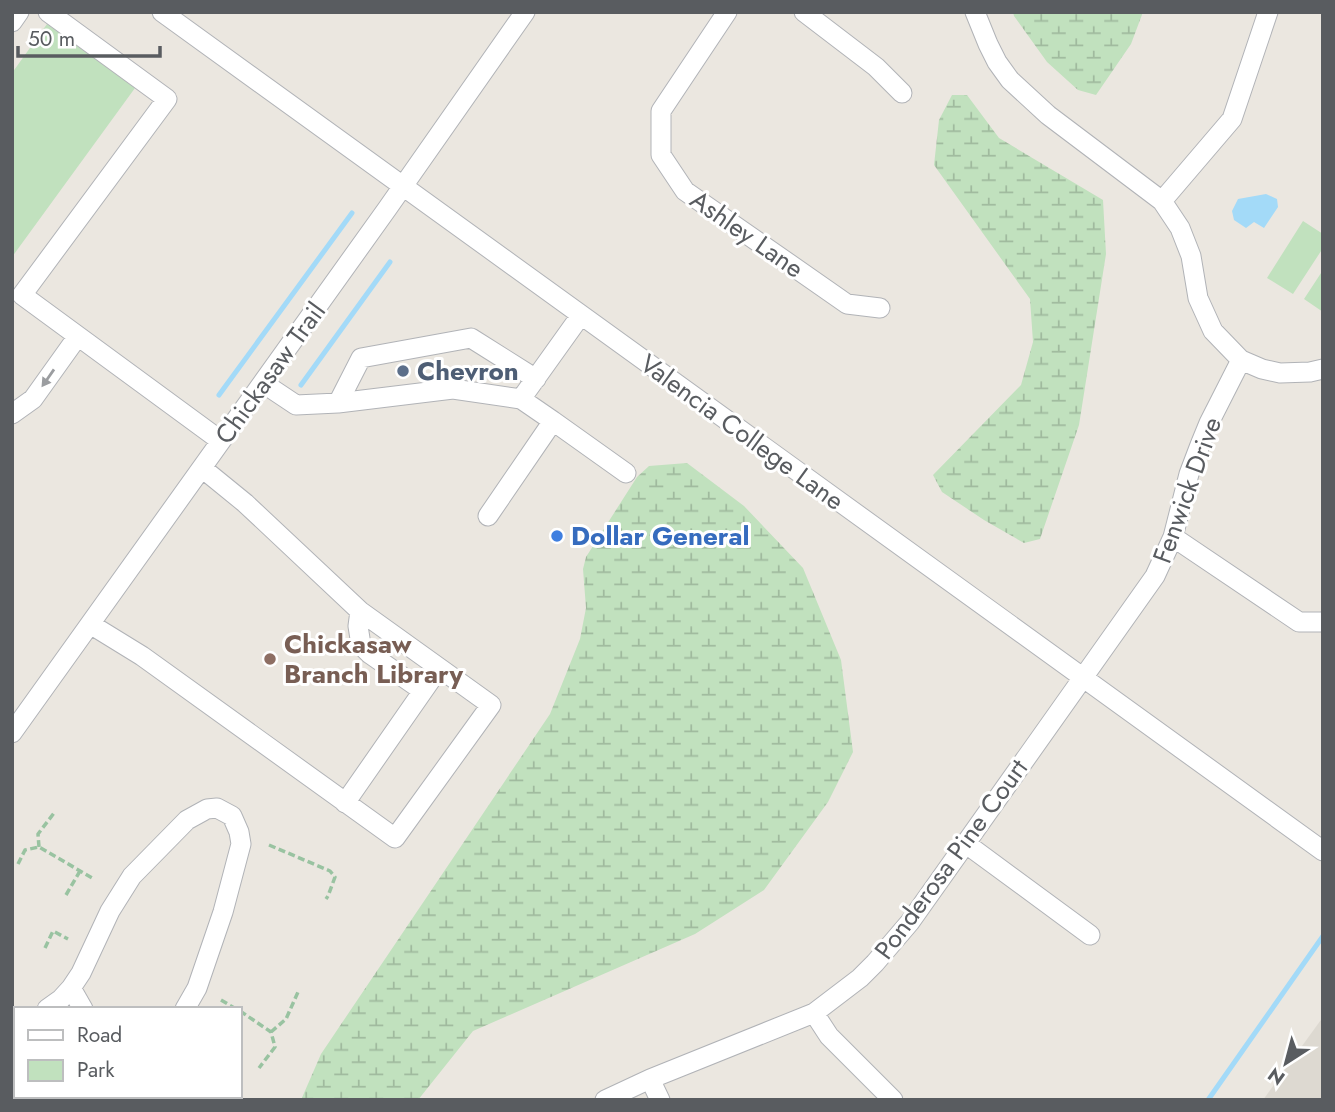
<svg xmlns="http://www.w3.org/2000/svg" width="1335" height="1112" viewBox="0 0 1335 1112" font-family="Jost,sans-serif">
	<defs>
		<pattern id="wetland-marsh" width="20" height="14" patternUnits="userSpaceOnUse" patternTransform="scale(1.75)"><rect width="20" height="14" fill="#c1e1be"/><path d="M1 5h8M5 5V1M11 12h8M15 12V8" fill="none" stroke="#a0ba9e"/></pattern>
	</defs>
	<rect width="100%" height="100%" fill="#ebe7e0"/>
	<path fill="#ddd9d1" d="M 1323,1017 L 1323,1100 L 1263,1100 Z"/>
	<path fill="url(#wetland-marsh)" d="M 1013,12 L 1143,12 L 1131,44 L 1096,95 L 1078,90 L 1047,62 L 1014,16 Z
		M 952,95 L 967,95 L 999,138 L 1103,200 L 1106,254 L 1079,425 L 1040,539 L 1024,543 L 984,520 L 942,492 L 933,475 L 1021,385 L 1033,342 L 1030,299 L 934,165 L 939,120 Z
		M 687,463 L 744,506 L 803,568 L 841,660 L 853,752 L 828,802 L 764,890 L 695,934 L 473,1031 L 418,1100 L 301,1100 L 321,1054 L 550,714 L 580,639 L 586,608 L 583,569 L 586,557 L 637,477 L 649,466 Z"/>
	<path fill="#c1e1be" d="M 47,24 L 135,88 L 12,257 L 12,73 Z
		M 1303,221 L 1323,234 L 1323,248 L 1293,294 L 1267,278 Z
		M 1323,270 L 1323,312 L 1304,299 Z"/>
	<path fill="#a3daf8" d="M 1266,194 L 1277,199 L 1278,207 L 1264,228 L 1254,222 L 1246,228 L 1234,220 L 1232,211 L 1238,199 Z"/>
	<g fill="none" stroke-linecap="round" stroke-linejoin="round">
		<path stroke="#a3daf8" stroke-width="5" d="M 301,385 L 390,262
			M 219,395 L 352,213
			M 1208,1100 L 1323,936"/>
		<g stroke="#b1b3b7" stroke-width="21">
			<path id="minor" d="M 48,12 L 167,99 L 22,295 L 221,441
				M 162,12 L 1323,851
				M 727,12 L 661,111 L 661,155 L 685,191 L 847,304 L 880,308
				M 804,12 L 876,67 L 902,93
				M 975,12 L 988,44 L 997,62 L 1010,80 L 1048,115 L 1162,201 L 1180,228 L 1191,256 L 1198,298 L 1213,331 L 1241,360 L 1262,369 L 1280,373 L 1310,372 L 1323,369
				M 12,22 L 19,12
				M 1162,201 L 1232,119 L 1268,12
				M 263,383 L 296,405 L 338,403 L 453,389 L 521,399 L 581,315
				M 338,403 L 361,358 L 471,338 L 536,379
				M 12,414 L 33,399 L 78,336
				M 553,421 L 626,473
				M 488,516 L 553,421 L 521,399
				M 1173,537 L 1299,622 L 1323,622
				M 360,611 L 358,626 L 361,645 L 370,654 L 423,691
				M 90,624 L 142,656 L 395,838 L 491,705 L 360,611 L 245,503 L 202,468
				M 12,733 L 387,209 L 525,12
				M 345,803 L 439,668
				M 965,843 L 1090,935
				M 47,1009 L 61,999 L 71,988
				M 83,1009 L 71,988 L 81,973 L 110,911 L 132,876 L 187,820 L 207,809 L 217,808 L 232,816 L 239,832 L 241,844 L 223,912 L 197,988 L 185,1009
				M 814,1013 L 829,1036 L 893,1100
				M 12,1022 L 16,1025
				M 650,1079 L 660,1100
				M 605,1100 L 650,1079 L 814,1013 L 860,978 L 875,963 L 910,922 L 1155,576 L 1173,537 L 1189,474 L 1200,445 L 1209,423 L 1241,360"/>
		</g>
		<path stroke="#99c3a1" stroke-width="3.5" stroke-dasharray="7 3.5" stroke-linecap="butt" d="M 269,845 L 330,871 L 335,877 L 328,896 L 326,899
			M 39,847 L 38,834 L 54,813
			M 18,864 L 25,850 L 39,847 L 94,879
			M 66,895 L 80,871
			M 45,948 L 53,931 L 68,939
			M 221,1000 L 236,1009
			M 240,1011 L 271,1032 L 275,1047 L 259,1068
			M 271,1032 L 286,1019 L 298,992"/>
		<use href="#minor" stroke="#fff" stroke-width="19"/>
	</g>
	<defs><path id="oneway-solid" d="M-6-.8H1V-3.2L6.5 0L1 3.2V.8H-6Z" transform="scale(1.75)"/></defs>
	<use fill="#9b9da0" href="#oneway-solid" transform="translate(48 378) rotate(125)"/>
	<circle fill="#5c6f8a" stroke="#fff" stroke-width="2.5" cx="403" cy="371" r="7"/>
	<circle fill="#3f7fe0" stroke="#fff" stroke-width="2.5" cx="557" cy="536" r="7"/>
	<circle fill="#8d6e63" stroke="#fff" stroke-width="2.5" cx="270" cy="659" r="7"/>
	<g text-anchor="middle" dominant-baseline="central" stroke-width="6" stroke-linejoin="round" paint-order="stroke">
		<g font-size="26" fill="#595c60" stroke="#fff">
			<text transform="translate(747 234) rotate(35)">Ashley Lane</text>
			<text transform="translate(270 373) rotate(-54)">Chickasaw Trail</text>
			<text transform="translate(742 432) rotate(36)">Valencia College Lane</text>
			<text transform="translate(1187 490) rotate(-70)">Fenwick Drive</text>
			<text transform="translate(951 859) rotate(-54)">Ponderosa Pine Court</text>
		</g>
		<g font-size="26" font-weight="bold" fill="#4e5e75" stroke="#fff" text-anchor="start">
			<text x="417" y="371">Chevron</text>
		</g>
		<g font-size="26" font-weight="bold" fill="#366cbe" stroke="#fff" text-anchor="start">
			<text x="571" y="536">Dollar General</text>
		</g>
		<g font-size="26" font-weight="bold" fill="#785e54" stroke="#fff" text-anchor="start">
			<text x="284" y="644">Chickasaw<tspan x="284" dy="30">Branch Library</tspan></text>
		</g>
	</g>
	<rect width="1335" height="1112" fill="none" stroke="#595c60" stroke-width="28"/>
	<rect x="14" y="1007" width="228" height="91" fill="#ffffff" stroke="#bdbebf" stroke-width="2"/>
	<rect x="28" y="1030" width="35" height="10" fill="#ffffff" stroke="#bdbebf" stroke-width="2"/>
	<text x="77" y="1042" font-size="21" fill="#595c60">Road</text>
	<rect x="28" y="1060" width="35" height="21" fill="#c1e1be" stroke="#bdbebf" stroke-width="2"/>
	<text x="77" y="1077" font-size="21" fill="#595c60">Park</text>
	<g transform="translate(1286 1063) rotate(216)" stroke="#ffffff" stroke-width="5" paint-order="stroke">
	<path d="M0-5L12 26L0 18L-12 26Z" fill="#595c60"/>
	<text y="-10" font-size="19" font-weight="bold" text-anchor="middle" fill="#595c60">N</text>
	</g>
	<path d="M18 46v10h142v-10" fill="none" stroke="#595c60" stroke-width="3.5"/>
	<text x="28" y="46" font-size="21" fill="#595c60" stroke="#ffffff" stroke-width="5" paint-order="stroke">50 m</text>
</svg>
